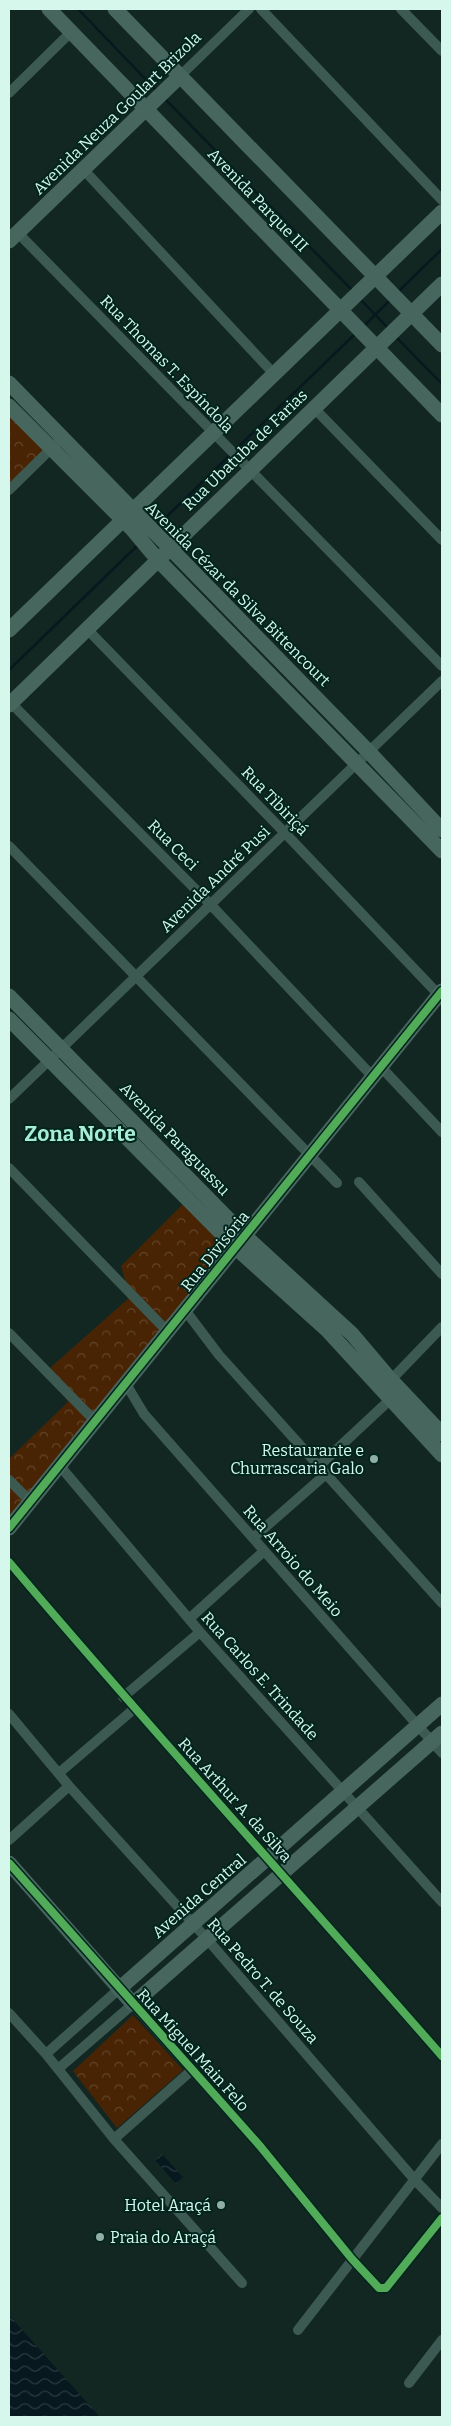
<svg xmlns="http://www.w3.org/2000/svg" width="451" height="2426" viewBox="0 0 451 2426" font-family="Bitter,serif">
	<defs>
		<pattern id="park-crowns" width="20" height="18" patternUnits="userSpaceOnUse" patternTransform="scale(1.25)"><rect width="20" height="18" fill="#482404"/><path d="M2 6a3 3 0 1 1 6 0M12 15a3 3 0 1 1 6 0" fill="none" stroke="#624529"/></pattern>
		<pattern id="water-waves" width="16" height="10" patternUnits="userSpaceOnUse" patternTransform="scale(1.25)"><rect width="16" height="10" fill="#07181f"/><path d="M0 5q4-4 8 0t8 0" fill="none" stroke="#2a3a40"/></pattern>
	</defs>
	<rect width="100%" height="100%" fill="#122721"/>
	<path fill="url(#park-crowns)" d="M 9,410 L 46,448 L 9,484 Z
		M 184,1203 L 230,1247 L 9,1520 L 9,1459 L 68,1402 L 50,1368 L 130,1297 L 121,1266 Z
		M 133,2015 L 183,2070 L 117,2128 L 73,2071 Z"/>
	<path fill="url(#water-waves)" d="M 162,2154 L 183,2177 L 176,2184 L 155,2160 Z
		M 9,2315 L 100,2417 L 9,2417 Z"/>
	<g fill="none" stroke-linecap="round" stroke-linejoin="round">
		<path stroke="#07181f" stroke-width="2.5" d="M 78,9 L 155,89
			M 166,100 L 353,291
			M 398,292 L 442,249
			M 360,299 L 389,329
			M 363,327 L 391,299
			M 396,337 L 442,384
			M 235,450 L 355,334
			M 156,527 L 231,454
			M 9,670 L 138,545"/>
		<path stroke="#3c5952" stroke-width="10" d="M 261,9 L 442,200
			M 401,9 L 442,51
			M 180,76 L 249,9
			M 9,93 L 71,32
			M 83,169 L 274,374
			M 18,233 L 442,666
			M 314,408 L 442,540
			M 9,490 L 63,437
			M 87,629 L 285,833 L 439,995
			M 11,703 L 211,905 L 373,1077
			M 9,846 L 337,1183
			M 381,1067 L 442,1132
			M 9,1099 L 442,681
			M 9,1168 L 168,1332
			M 359,1182 L 442,1274
			M 185,1310 L 219,1355 L 442,1603
			M 9,1333 L 96,1422
			M 388,1383 L 442,1327
			M 126,1384 L 144,1414 L 442,1753
			M 60,1466 L 200,1632 L 442,1902
			M 319,1466 L 395,1395
			M 9,1480 L 31,1502
			M 253,1538 L 326,1474
			M 9,1562 C 150,1729 298,1891 442,2056
			M 189,1619 L 263,1552
			M 123,1697 L 200,1632
			M 9,1714 L 69,1786 L 207,1939 L 414,2179 L 442,2208
			M 59,1773 L 134,1709
			M 9,1840 L 69,1786
			M 9,2013 L 46,2054 L 114,2139 L 242,2283
			M 46,2054 L 119,1989
			M 58,2069 L 133,2004 L 260,2146 L 352,2259 L 379,2288 L 386,2288 L 442,2218
			M 114,2139 L 192,2070
			M 298,2330 L 442,2144
			M 409,2383 L 442,2340"/>
		<path stroke="#46665e" stroke-width="15" d="M 49,9 L 442,415
			M 115,9 L 442,345
			M 9,241 L 180,76
			M 9,383 L 369,752 L 442,830
			M 9,406 L 132,529 L 158,560 L 442,851
			M 9,630 L 442,212
			M 9,705 L 442,284
			M 9,996 L 245,1236 L 352,1334 L 391,1380 L 442,1434
			M 9,1019 L 235,1247 L 327,1330 L 442,1455
			M 9,1528 L 442,991
			M 9,1863 L 133,2004 L 442,1733
			M 119,1989 L 442,1704"/>
		<g stroke="#00251c" stroke-width="11">
			<path id="cycleway" d="M 9,1528 L 442,991
				M 9,1562 C 150,1729 298,1891 442,2056
				M 9,1863 L 260,2146 L 352,2259 L 379,2288 L 386,2288 L 442,2218"/>
		</g>
		<use href="#cycleway" stroke="#51ab58" stroke-width="8"/>
	</g>
	<g fill="#91aea5" stroke="#00251c" stroke-width="2">
		<circle cx="374" cy="1459" r="5"/>
		<circle cx="221" cy="2205" r="5"/>
		<circle cx="100" cy="2237" r="5"/>
	</g>
	<g text-anchor="middle" dominant-baseline="central" stroke-width="4" stroke-linejoin="round" paint-order="stroke">
		<g font-size="16" fill="#d6f7ec" stroke="#00251c">
			<text transform="translate(117 113) rotate(-44)">Avenida Neuza Goulart Brizola</text>
			<text transform="translate(258 200) rotate(46)">Avenida Parque III</text>
			<text transform="translate(167 364) rotate(46)">Rua Thomas T. Espíndola</text>
			<text transform="translate(245 450) rotate(-44)">Rua Ubatuba de Farias</text>
			<text transform="translate(238 594) rotate(45)">Avenida Cézar da Silva Bittencourt</text>
			<text transform="translate(275 801) rotate(46)">Rua Tibiriçá</text>
			<text transform="translate(173 845) rotate(45)">Rua Ceci</text>
			<text transform="translate(215 879) rotate(-44)">Avenida André Pusi</text>
			<text transform="translate(175 1139) rotate(46)">Avenida Paraguassu</text>
			<text transform="translate(215 1251) rotate(-51)">Rua Divisória</text>
			<text transform="translate(293 1561) rotate(49)">Rua Arroio do Meio</text>
			<text transform="translate(260 1676) rotate(48)">Rua Carlos E. Trindade</text>
			<text transform="translate(235 1800) rotate(48)">Rua Arthur A. da Silva</text>
			<text transform="translate(199 1896) rotate(-41)">Avenida Central</text>
			<text transform="translate(263 1981) rotate(49)">Rua Pedro T. de Souza</text>
			<text transform="translate(193 2050) rotate(48)">Rua Miguel Main Felo</text>
		</g>
		<g font-size="16" fill="#d6f7ec" stroke="#00251c" text-anchor="end">
			<text x="364" y="1450">Restaurante e<tspan x="364" dy="18">Churrascaria Galo</tspan></text>
			<text x="211" y="2205">Hotel Araçá</text>
			<text x="110" y="2237" text-anchor="start">Praia do Araçá</text>
		</g>
		<g font-size="21" font-weight="bold" fill="#a8ecd6" stroke="#00251c">
			<text x="80" y="1134">Zona Norte</text>
		</g>
	</g>
	<rect width="451" height="2426" fill="none" stroke="#d6f7ec" stroke-width="20"/>
</svg>
